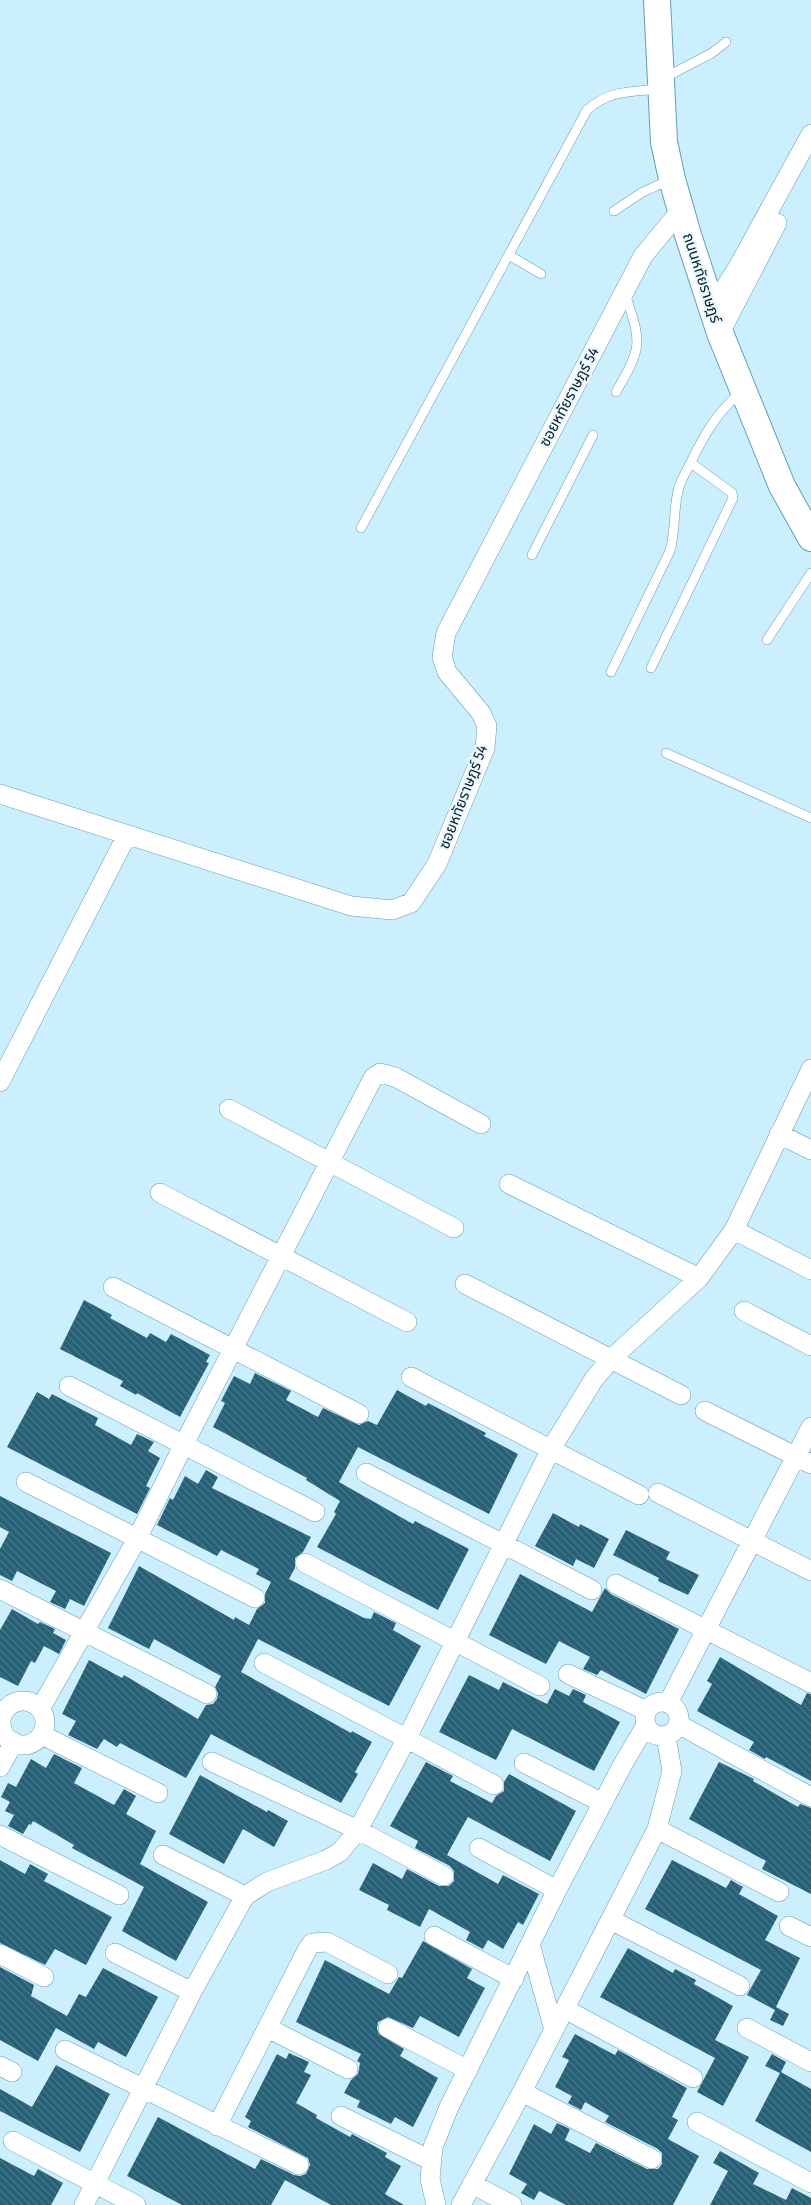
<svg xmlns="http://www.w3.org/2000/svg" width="811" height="2205" viewBox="0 0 811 2205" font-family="'Fira Sans Condensed','Noto Sans Thai',sans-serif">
	<defs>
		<pattern id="building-back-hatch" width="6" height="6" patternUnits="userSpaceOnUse" patternTransform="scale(1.25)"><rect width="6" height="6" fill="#256076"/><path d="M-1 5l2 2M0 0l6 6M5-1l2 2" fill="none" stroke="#497788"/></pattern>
	</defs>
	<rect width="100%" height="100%" fill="#cceffe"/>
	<path fill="url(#building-back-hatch)" d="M 84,1300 L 112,1315 L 110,1318 L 147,1338 L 150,1333 L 166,1342 L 171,1334 L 210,1355 L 206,1362 L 209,1363 L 180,1417 L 137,1393 L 136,1395 L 120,1386 L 123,1381 L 60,1349 Z
		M 255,1373 L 291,1391 L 286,1400 L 318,1417 L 323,1408 L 359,1425 L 368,1421 L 377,1425 L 397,1390 L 426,1406 L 428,1403 L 486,1433 L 484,1436 L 518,1454 L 489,1514 L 358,1447 L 339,1482 L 413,1524 L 415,1521 L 469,1549 L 438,1610 L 317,1547 L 336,1514 L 334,1512 L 340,1501 L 306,1480 L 307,1478 L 213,1427 L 225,1403 L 221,1401 L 234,1376 L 250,1384 Z
		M 37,1392 L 49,1399 L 52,1394 L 98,1418 L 95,1425 L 131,1445 L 137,1434 L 154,1442 L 148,1451 L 160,1458 L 146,1486 L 150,1488 L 137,1514 L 7,1447 Z
		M 206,1470 L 218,1477 L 212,1488 L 311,1537 L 303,1552 L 295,1558 L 295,1568 L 289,1579 L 364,1618 L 371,1619 L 374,1612 L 396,1623 L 393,1630 L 421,1646 L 389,1706 L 258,1639 L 241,1672 L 351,1733 L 352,1731 L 372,1742 L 355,1772 L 358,1774 L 341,1803 L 211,1734 L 186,1778 L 120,1743 L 117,1747 L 104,1739 L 97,1749 L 68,1735 L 76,1721 L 62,1714 L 89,1660 L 122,1678 L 124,1675 L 198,1719 L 206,1705 L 213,1704 L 217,1699 L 218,1693 L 215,1687 L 221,1676 L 154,1639 L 149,1649 L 108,1628 L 139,1566 L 234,1620 L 235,1617 L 249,1625 L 257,1609 L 265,1603 L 265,1594 L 271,1582 L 256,1574 L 259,1569 L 221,1550 L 217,1556 L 157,1525 L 170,1498 L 173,1500 L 185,1476 L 198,1484 Z
		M 0,1496 L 111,1553 L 84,1606 L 70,1599 L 65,1609 L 50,1602 L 56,1591 L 17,1571 L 12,1581 L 0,1575 L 0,1549 L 9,1532 L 0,1527 Z
		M 553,1513 L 579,1527 L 580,1524 L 609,1539 L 594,1568 L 576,1559 L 573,1566 L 535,1546 Z
		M 626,1530 L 670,1552 L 666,1559 L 699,1575 L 688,1595 L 658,1581 L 659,1578 L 613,1555 Z
		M 520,1574 L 592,1612 L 605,1588 L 611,1594 L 679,1629 L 646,1694 L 601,1670 L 597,1675 L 583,1669 L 590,1657 L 559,1641 L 546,1664 L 489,1635 Z
		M 12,1609 L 38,1624 L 40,1622 L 55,1629 L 53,1633 L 66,1640 L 59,1654 L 44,1646 L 35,1663 L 31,1661 L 18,1686 L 0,1677 L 0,1630 Z
		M 720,1657 L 801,1705 L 807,1693 L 811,1694 L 811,1781 L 766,1757 L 765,1759 L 749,1750 L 754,1742 L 697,1711 L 712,1684 L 707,1681 Z
		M 469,1675 L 499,1690 L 503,1682 L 547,1704 L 555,1689 L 569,1696 L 573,1689 L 586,1695 L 583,1702 L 620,1722 L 594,1771 L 512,1729 L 496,1760 L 439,1732 Z
		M 54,1754 L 82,1768 L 74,1783 L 114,1805 L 124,1789 L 136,1796 L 126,1814 L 156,1831 L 140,1864 L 208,1902 L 176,1961 L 122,1931 L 144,1887 L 72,1848 L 74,1845 L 33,1821 L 31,1825 L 29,1824 L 23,1834 L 8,1826 L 14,1815 L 5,1811 L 10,1802 L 1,1797 L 8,1783 L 16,1787 L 31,1759 L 46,1768 Z
		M 426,1762 L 453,1776 L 450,1781 L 492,1803 L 496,1796 L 504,1791 L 504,1782 L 509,1774 L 576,1811 L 550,1861 L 468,1817 L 460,1831 L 447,1855 L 498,1884 L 503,1875 L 539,1894 L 523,1925 L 518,1922 L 503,1949 L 488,1940 L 483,1949 L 466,1940 L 470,1932 L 429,1909 L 420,1927 L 387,1910 L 389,1905 L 359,1890 L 373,1863 L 402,1879 L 407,1869 L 439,1886 L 449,1886 L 454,1881 L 454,1871 L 450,1866 L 415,1848 L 418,1841 L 390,1826 Z
		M 719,1762 L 754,1779 L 753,1781 L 798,1807 L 800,1804 L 811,1808 L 811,1894 L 762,1869 L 766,1861 L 689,1819 Z
		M 200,1775 L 267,1812 L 268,1810 L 288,1821 L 274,1847 L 243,1829 L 224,1864 L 169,1834 Z
		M 0,1860 L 25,1874 L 30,1864 L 48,1874 L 44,1881 L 112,1917 L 86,1965 L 55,1949 L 45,1965 L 0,1943 Z
		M 672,1860 L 726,1888 L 731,1880 L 743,1887 L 739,1894 L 778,1916 L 765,1940 L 800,1958 L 776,2007 L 789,2014 L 783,2026 L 770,2020 L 775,2010 L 747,1995 L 761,1970 L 645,1909 Z
		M 423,1941 L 472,1969 L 467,1978 L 485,1988 L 459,2037 L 420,2016 L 413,2028 L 388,2017 L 378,2022 L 377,2029 L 379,2034 L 404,2049 L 400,2056 L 438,2078 L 413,2127 L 395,2117 L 391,2124 L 357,2107 L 360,2101 L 344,2093 L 351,2080 L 358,2074 L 360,2063 L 357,2061 L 361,2054 L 296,2022 L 325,1960 L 389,1994 L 399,1977 L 402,1978 Z
		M 628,1948 L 673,1973 L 675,1969 L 696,1980 L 694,1984 L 733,2006 L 715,2040 L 749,2057 L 723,2106 L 697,2092 L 715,2058 L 600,1997 Z
		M 0,1967 L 34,1985 L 31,1996 L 67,2016 L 79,1994 L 86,1997 L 103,1968 L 158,1997 L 126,2057 L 98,2042 L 94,2049 L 56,2028 L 38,2061 L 0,2040 Z
		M 575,2034 L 615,2055 L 618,2050 L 687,2088 L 672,2117 L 678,2120 L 668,2139 L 699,2156 L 673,2205 L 566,2205 L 539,2191 L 534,2200 L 521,2193 L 527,2184 L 509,2174 L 534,2124 L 551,2134 L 557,2123 L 570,2129 L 565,2140 L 590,2153 L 596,2143 L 647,2169 L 658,2169 L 662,2164 L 662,2153 L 658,2149 L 605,2122 L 609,2116 L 585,2102 L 581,2110 L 568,2103 L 572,2096 L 555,2087 L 569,2060 L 562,2057 Z
		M 289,2053 L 309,2062 L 304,2072 L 311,2075 L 296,2103 L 317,2115 L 316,2118 L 334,2128 L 350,2137 L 352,2134 L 387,2153 L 385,2157 L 401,2166 L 385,2194 L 404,2205 L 331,2205 L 285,2180 L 271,2205 L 182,2205 L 127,2176 L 158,2117 L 255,2169 L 261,2159 L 294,2175 L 300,2176 L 306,2174 L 310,2165 L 308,2158 L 248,2127 L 251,2121 L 245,2117 L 277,2054 L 286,2059 Z
		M 772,2054 L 786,2062 L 781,2072 L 811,2089 L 811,2152 L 755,2121 L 780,2073 L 765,2066 Z
		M 56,2065 L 110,2094 L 80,2152 L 0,2111 L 0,2089 L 32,2107 Z
		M 720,2151 L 759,2173 L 753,2184 L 786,2200 L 792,2188 L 811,2198 L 811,2205 L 710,2205 L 728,2171 L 713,2163 Z
		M 0,2158 L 34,2176 L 38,2169 L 63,2183 L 51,2205 L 0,2205 Z"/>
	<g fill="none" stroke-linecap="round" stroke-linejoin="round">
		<g stroke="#639db5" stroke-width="10">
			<path id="service" d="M 664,78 L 712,53 L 726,42
				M 614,211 L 641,193 L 669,180
				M 509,255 L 541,274
				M 616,392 C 623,379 633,365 636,350 C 640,332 630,311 625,293
				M 361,528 L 587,110 C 610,90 629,92 659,89
				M 532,555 L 593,435
				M 767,640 L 811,573
				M 651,668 L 733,498 L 732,493 L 691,463
				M 611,672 L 670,551 C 676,530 673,507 679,487 C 682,478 687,470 691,462 C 706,431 716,415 741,391
				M 666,753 L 811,818"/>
		</g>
		<g stroke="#639db5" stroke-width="20">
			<path id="minor" d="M 712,308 L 738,267 L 811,134
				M 720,333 L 777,223
				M 0,794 L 351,906 L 392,910 L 411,903 L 437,864 L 485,748 L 487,726 L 481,713 L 447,672 L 442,657 L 446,633 L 643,256 L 681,210
				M 0,1082 L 127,835
				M 229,1109 L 454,1228
				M 779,1134 L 811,1150
				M 509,1184 L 699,1278
				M 160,1193 L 407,1322
				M 734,1230 L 811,1270
				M 465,1284 L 681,1395
				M 113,1287 L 359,1414
				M 744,1311 L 811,1346
				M 411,1377 L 639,1495
				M 69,1386 L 315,1512
				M 705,1411 L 811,1464
				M 366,1473 L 592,1590
				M 26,1482 L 255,1598
				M 658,1493 L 811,1571
				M 305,1563 L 540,1686
				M 616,1584 L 811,1683
				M 0,1589 L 207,1694
				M 264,1663 L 494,1785
				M 568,1674 L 647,1711
				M1 1723a22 22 0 1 1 44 0a22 22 0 1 1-44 0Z
				M645 1719a17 17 0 1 1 34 0a17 17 0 1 1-34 0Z
				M 668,1703 L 811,1427
				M 40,1709 L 137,1539 L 184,1444 L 373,1078 L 380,1073 L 395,1077 L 481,1124
				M 678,1724 L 811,1797
				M 42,1735 L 158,1793
				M 212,1762 L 358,1830 L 444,1876
				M 524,1763 L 603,1803
				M 0,1767 L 14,1742
				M 657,1829 L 779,1892
				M 0,1835 L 119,1895
				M 479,1848 L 557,1890
				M 163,1855 L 245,1896
				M 611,1920 L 740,1986
				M 789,1926 L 811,1937
				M 434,1936 L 514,1979
				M 530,1944 L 554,2030
				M 115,1953 L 192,1992
				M 0,1954 L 44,1977
				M 565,2009 L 693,2078
				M 268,2028 L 348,2069
				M 388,2028 L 468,2070
				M 747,2028 L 811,2062
				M 65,2050 L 299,2165
				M 0,2066 L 12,2072
				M 522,2092 L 652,2159
				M 341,2116 L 432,2161
				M 697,2122 L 811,2183
				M 217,2126 L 307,1950 L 312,1943 L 327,1942 L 388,1974
				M 13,2141 L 136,2205
				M 472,2184 L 512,2205
				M 84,2205 L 192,1992 L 245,1896 L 267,1882 L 326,1860 L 340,1852 L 358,1830 L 407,1738 L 551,1449 L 594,1379 L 611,1359 L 699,1278 L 734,1230 L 811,1069
				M 436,2205 L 430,2179 L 433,2147 L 449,2107 L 557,1890 L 623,1764 L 646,1725
				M 461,2205 L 522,2092 L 657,1829 L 672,1771 L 666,1736"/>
		</g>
		<g stroke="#639db5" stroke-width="28">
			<path id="secondary" d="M 657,0 L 664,142 L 672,179 L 688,235 L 720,333 L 782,486 L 811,538"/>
		</g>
		<use href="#service" stroke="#fff" stroke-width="9"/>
		<use href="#minor" stroke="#fff" stroke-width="19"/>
		<use href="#secondary" stroke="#fff" stroke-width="26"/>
	</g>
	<g text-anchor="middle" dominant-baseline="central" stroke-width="5" stroke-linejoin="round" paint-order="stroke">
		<g font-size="15" fill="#061e27" stroke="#ecf8fd">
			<text transform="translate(702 278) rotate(72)">ถนนหทัยราษฎร์</text>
			<text transform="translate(569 397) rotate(-62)">ซอยหทัยราษฎร์ 54</text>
			<text transform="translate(463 797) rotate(-69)">ซอยหทัยราษฎร์ 54</text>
		</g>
	</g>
</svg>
